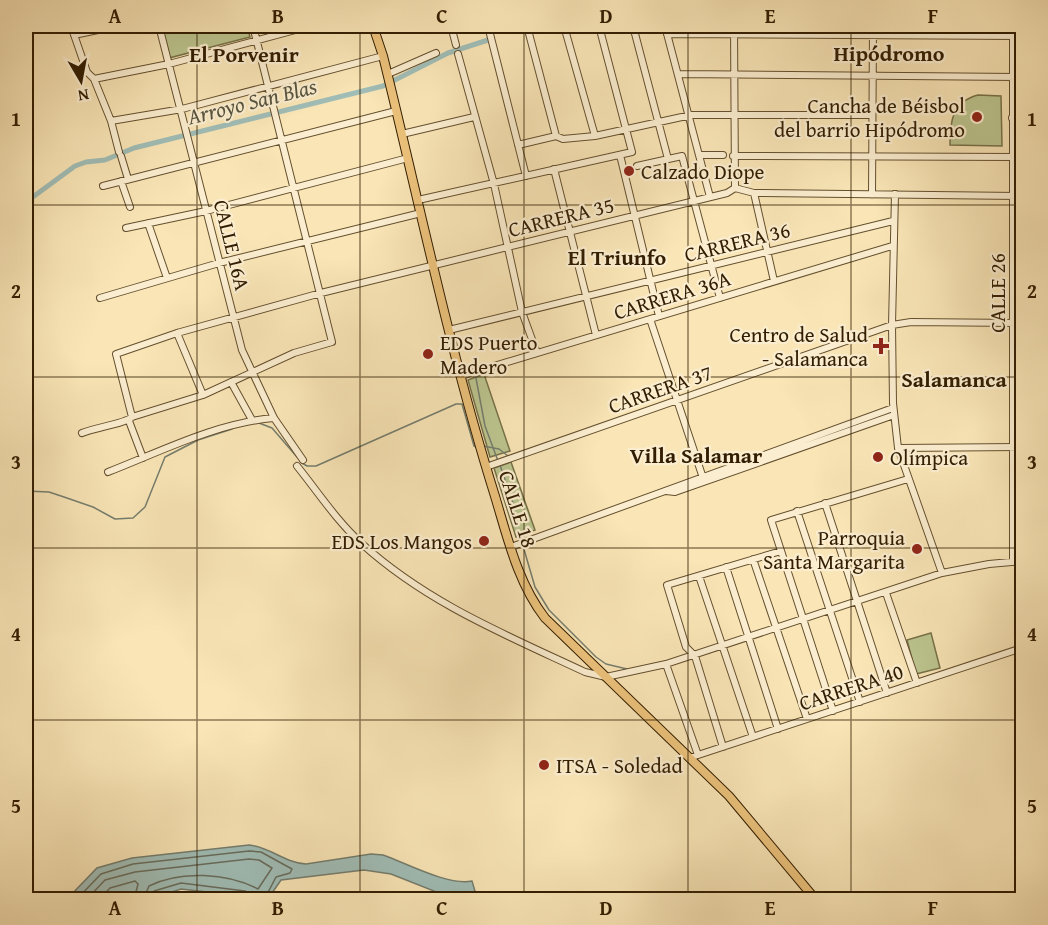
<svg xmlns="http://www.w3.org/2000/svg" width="1048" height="925" viewBox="0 0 1048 925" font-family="'Gentium Book Plus',serif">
	<rect width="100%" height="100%" fill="#f9e5b6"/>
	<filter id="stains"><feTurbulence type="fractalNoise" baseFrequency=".00333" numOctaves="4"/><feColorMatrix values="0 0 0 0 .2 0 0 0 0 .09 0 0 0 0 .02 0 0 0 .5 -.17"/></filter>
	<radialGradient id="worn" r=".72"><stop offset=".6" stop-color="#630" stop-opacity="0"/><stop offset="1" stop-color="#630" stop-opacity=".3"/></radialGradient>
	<path fill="#bcc58f" stroke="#777148" stroke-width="1.5" d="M 161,26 L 247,26 L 250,37 L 169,58 Z
		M 978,95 L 1001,96 L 1002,146 L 950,145 C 950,121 952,102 978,95 Z
		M 484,374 L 510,451 L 490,457 L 468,380 Z
		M 511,462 L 535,530 L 516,537 L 494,468 Z
		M 931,633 L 940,668 L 916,674 L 907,640 Z"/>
	<path fill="#a0bdb6" stroke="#747d6e" stroke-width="1.5" d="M 249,845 C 270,847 285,863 306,864 L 371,854 L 383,855 C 406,863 448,886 472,881 L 475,891 L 454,899 L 391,874 L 364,870 L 281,880 L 268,899 L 181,889 L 150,899 L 67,899 L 97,868 L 132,858 Z"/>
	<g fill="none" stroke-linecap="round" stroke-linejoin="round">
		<path stroke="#696d5c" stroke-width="1.5" d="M 76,900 L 101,874 L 133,864 L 249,851 L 261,852 L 292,869 L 290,873 L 276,877 L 264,900
			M 86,900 L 105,880 L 135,872 L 249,859 L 259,860 L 272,868 L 258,889 C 228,873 180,870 149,886 L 143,900
			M 99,900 L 110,888 L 135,881 L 138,884 L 134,900
			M 151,900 L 154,891 L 181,883 L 245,891 L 250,894 L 251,900"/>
		<path stroke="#747d6e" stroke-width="1.5" d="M 475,373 L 485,426 L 498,461
			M 259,423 L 272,428 L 297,457
			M 483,446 L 499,449 L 508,456
			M 302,463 L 307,466 L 316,466 L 456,404 L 462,404 L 474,446 L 478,448
			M 500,465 L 513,503
			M 26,491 L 49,492 L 64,497 L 93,507 L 115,519 L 133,518 L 145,507 L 165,457 L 198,440 L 232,429
			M 520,532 L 522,542
			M 523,546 L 535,587 L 549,610 L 596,657 L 606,664 L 627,669"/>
		<path stroke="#a0bdb6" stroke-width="5" d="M 26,202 L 75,166 L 86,162 L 105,160 L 134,148 L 383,86 L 448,53 L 491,39"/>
		<g stroke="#644f2e" stroke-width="8">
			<path id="minor" d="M 71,26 L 87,72 L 94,79 L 111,121 L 119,152
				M 159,26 L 242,350 L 274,418 L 303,460
				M 451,26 L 456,45
				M 488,26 L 526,176
				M 527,26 L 556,136
				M 564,26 L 595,136
				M 633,26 L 668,159
				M 665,26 L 710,197
				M 734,26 L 735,188
				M 1013,26 L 1013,561
				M 667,34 L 1022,36
				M 74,35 L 117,26
				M 458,54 L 494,184 L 522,312 L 537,353
				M 388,74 L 436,53
				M 678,74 L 1022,77
				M 94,79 L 169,64 L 310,26
				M 1012,118 L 1022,117
				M 111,121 L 182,109 L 383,56
				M 402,134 L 474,117
				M 518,145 L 556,136 L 563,139 L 595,136 L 691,115 L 872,115
				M 620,155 L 659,316
				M 700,155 L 723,155
				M 121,156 L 128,179
				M 733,156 L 1022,157
				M 637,166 L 682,156 L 720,298
				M 554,169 L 596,335
				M 121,181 L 130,207
				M 103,186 L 396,111
				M 735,188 L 754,193 L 1022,196
				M 754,193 L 774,281
				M 895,194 L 892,325 L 893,403 L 898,448 L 942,573
				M 872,195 L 873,26
				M 418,200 L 632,152 L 599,26
				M 148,223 L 167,278
				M 126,228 L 206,211 L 408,158
				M 1013,260 L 1022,260
				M 100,298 L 219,263 L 421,213
				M 650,319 L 703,478
				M 449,330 L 893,221
				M 177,333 L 203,395
				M 461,376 L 892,246
				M 231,382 L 252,420
				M 132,417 L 116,354 L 177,333 L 321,293 L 727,193 L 735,188
				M 129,421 L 143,458
				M 82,433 C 93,428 127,423 132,417 L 203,395 L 294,353 L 332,342 L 253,26
				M 898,448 L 1022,447
				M 297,466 C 318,492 336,520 361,543 C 427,603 506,635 585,672 L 606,677 L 666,664 L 942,573 L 989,564 L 1022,561
				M 486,467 L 892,325 L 911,322 L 1022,323
				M 108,472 C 162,451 216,423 274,418
				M 666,491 L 675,492 L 894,415
				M 825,503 L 887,693
				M 797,511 L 860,702
				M 511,547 L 893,408
				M 753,559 L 807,719
				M 726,567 L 778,729
				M 699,576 L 753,737
				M 886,593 L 917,683
				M 666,664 L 698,755
				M 833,711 L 771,520 L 908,479
				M 723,747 L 695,656 L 686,647 L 667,585 L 781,551
				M 689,758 L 1022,648"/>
		</g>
		<g stroke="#321d01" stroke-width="10">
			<path id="major" d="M 373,26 L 383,56 C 419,201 449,349 494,493 C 507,535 517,582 545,618 L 729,796 L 816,900"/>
		</g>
		<use href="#minor" stroke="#fbeed0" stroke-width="6"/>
		<use href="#major" stroke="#ecc27b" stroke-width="8"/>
	</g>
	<path fill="none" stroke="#321d01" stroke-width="1.5" stroke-opacity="0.55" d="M 197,26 L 197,900M 360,26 L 360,900M 524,26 L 524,900M 688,26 L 688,900M 851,26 L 851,900M 26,205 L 1022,205M 26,377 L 1022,377M 26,548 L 1022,548M 26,720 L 1022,720"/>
	<g fill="#8f2418" stroke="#fbeed0" stroke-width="2">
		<circle cx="977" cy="117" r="6"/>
		<circle cx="629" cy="171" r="6"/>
		<path d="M878 337h6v6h6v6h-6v6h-6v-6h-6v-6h6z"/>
		<circle cx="428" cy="354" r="6"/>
		<circle cx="878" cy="457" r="6"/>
		<circle cx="484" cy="541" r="6"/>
		<circle cx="917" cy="549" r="6"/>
		<circle cx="544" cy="765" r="6"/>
	</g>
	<g text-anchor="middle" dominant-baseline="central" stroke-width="4.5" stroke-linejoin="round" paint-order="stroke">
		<g font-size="21" fill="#321d01" stroke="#fbeed0" text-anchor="end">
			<text x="965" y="105">Cancha de Béisbol<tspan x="965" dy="24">del barrio Hipódromo</tspan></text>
			<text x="641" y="171" text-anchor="start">Calzado Diope</text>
			<text x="868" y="334">Centro de Salud<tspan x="868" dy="24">- Salamanca</tspan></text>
			<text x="440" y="342" text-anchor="start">EDS Puerto<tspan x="440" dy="24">Madero</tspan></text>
			<text x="890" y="457" text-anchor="start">Olímpica</text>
			<text x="905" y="537">Parroquia<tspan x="905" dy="24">Santa Margarita</tspan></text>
			<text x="472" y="541">EDS Los Mangos</text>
			<text x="556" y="765" text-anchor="start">ITSA - Soledad</text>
		</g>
		<g font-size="21" fill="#321d01" stroke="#fbeed0">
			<text transform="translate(561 217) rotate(-14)">CARRERA 35</text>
			<text transform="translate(737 242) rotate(-14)">CARRERA 36</text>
			<text transform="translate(232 245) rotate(76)">CALLE 16A</text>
			<text transform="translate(997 293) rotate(-90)">CALLE 26</text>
			<text transform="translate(672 295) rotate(-17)">CARRERA 36A</text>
			<text transform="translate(660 389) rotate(-19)">CARRERA 37</text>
			<text transform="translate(518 509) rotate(72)">CALLE 18</text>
			<text transform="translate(851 687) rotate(-18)">CARRERA 40</text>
		</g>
		<g font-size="22" font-weight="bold" fill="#321d01" stroke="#fbeed0">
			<text x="889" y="53">Hipódromo</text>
			<text x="244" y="54">El Porvenir</text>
			<text x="617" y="257">El Triunfo</text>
			<text x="954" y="379">Salamanca</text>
			<text x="696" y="455">Villa Salamar</text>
		</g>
		<g font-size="22" font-style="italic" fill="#585540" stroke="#fbeed0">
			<text transform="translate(252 101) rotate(-14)">Arroyo San Blas</text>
		</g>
	</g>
	<rect width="1048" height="925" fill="none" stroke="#f9e5b6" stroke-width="66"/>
	<g transform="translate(81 81) rotate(170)" stroke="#fbeed0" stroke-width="4.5" paint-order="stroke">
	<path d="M0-4.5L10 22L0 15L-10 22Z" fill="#321d01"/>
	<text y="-9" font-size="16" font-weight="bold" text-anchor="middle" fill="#321d01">N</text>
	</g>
	<rect x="33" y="33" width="982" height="859" fill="none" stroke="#321d01" stroke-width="2"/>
	<g font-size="20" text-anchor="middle" font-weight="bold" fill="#321d01">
		<text x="115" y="23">A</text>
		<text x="278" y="23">B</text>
		<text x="442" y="23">C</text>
		<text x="606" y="23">D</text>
		<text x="770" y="23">E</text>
		<text x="933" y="23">F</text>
		<text x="16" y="126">1</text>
		<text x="1032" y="126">1</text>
		<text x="16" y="298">2</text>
		<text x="1032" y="298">2</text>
		<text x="16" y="469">3</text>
		<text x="1032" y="469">3</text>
		<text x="16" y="641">4</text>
		<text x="1032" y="641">4</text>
		<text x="16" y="813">5</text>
		<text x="1032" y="813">5</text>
		<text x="115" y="915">A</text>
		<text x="278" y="915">B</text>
		<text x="442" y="915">C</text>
		<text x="606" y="915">D</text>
		<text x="770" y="915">E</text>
		<text x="933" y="915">F</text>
	</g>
	<rect width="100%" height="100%" filter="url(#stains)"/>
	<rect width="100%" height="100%" fill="url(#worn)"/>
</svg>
